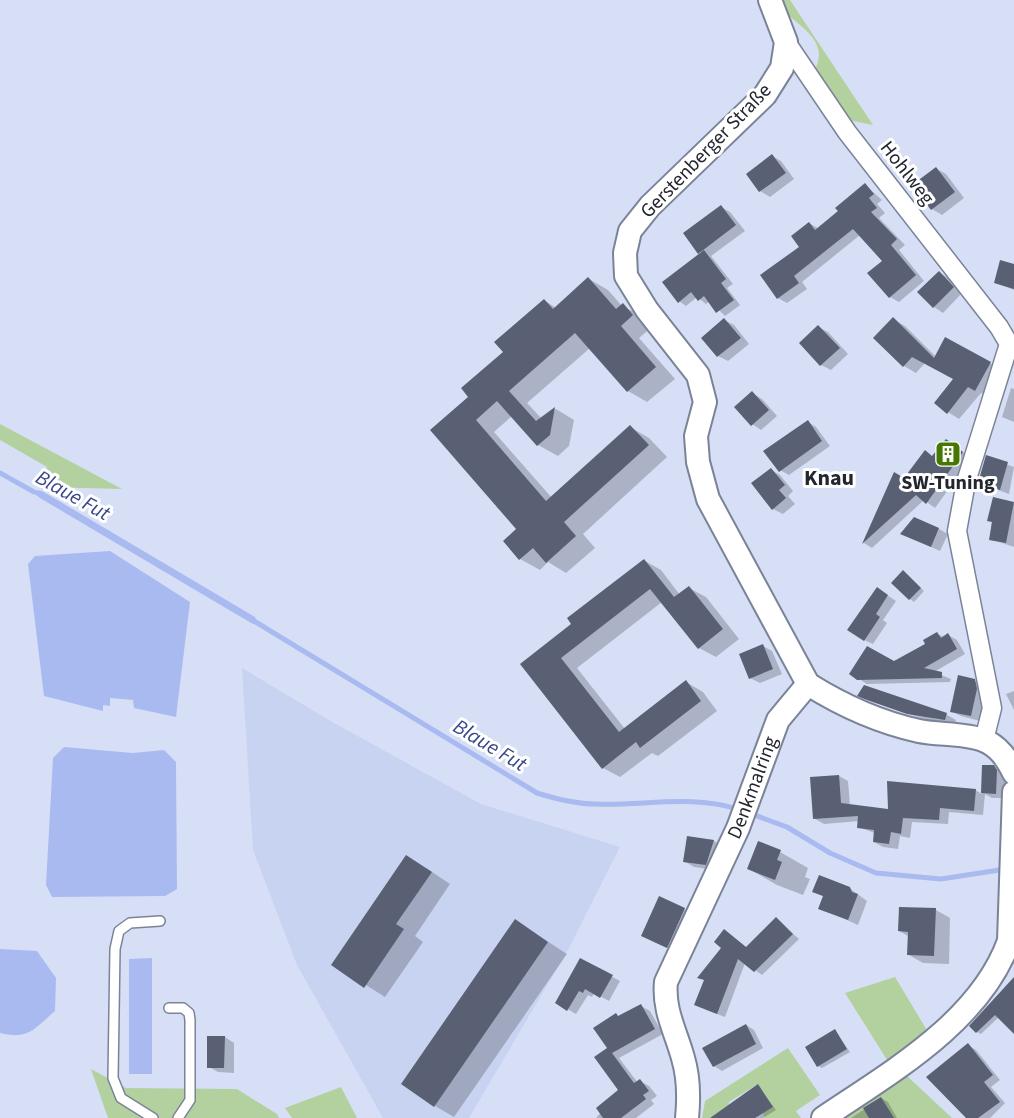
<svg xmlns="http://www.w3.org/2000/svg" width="1014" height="1118" viewBox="0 0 1014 1118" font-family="'Source Sans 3',sans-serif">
	<rect width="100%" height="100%" fill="#d7dff7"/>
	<path fill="#c8d3f1" d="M 242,668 L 334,723 L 481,804 L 620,847 L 569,948 L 469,1118 L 383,1118 L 297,965 L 253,850 Z"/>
	<path fill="#b3d19e" d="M 776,0 L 790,0 L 873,125 L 843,119 L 814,71 C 834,36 787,23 776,0 Z
		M 0,424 L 122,489 L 43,487 L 47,467 L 0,440 Z
		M 895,977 L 928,1032 L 889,1063 L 845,993 Z
		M 788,1048 L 820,1095 L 796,1111 L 801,1118 L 764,1118 L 758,1084 L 729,1102 L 728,1118 L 702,1118 L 705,1101 Z
		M 91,1069 L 126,1088 L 237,1089 L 277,1114 L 279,1118 L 108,1118 Z
		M 906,1075 L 952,1118 L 838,1118 Z
		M 341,1087 L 357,1118 L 292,1118 L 285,1108 Z"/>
	<path fill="#a8baf0" d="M 28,489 L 42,491 L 255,617 L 258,624 L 253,624 L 224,607 L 40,498 Z
		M 110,551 L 190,602 L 176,717 L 134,708 L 133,700 L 110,698 L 110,706 L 103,705 L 103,711 L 44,696 L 28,564 L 35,556 Z
		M 64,747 L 133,753 L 164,750 L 176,762 L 177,889 L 165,896 L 52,897 L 46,885 L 53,758 Z
		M 0,949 L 37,951 L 56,978 L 55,1011 C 34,1029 29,1040 0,1033 Z
		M 152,958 L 152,1074 L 129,1074 L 129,959 Z"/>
	<path fill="#0003" d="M 772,156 L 781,161 L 794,179 L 770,197 L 760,191 L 748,174 Z
		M 937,169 L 946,174 L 964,198 L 942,215 L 932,209 L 914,185 Z
		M 865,185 L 882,200 L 877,204 L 885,213 L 879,218 L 905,245 L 899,250 L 924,281 L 899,302 L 890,297 L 884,261 L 860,235 L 802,282 L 807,289 L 787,303 L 778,298 L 809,223 L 819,229 Z
		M 721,207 L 730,212 L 745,231 L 711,256 L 733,284 L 727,288 L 740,305 L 725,316 L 710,301 L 706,304 L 697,297 L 686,306 L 679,301 Z
		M 1014,265 L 1014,290 L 996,283 Z
		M 939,272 L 948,278 L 962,293 L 943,313 L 934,307 Z
		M 589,279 L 608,290 L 622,306 L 643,316 L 652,327 L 639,338 L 675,379 L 647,402 L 628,391 L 590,348 L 527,403 L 542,419 L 556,409 L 574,420 L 569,446 L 558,456 L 538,445 L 512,416 L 494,432 L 552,498 L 630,427 L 649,438 L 667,457 L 583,534 L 595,548 L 566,573 L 548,562 L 540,570 L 520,559 L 518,529 L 432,430 L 470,397 L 544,300 L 556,308 Z
		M 893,319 L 905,326 L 936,357 L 988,362 L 1000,369 L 988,396 L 981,393 L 959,419 L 948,412 L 955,379 L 925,363 L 916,373 L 904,366 Z
		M 724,320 L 734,325 L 749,344 L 728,361 L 718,356 Z
		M 818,327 L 828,332 L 848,354 L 831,370 L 821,365 Z
		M 1011,388 L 1014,389 L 1014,422 L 1002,417 Z
		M 752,393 L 762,399 L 777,416 L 761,430 L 752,424 Z
		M 808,422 L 816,427 L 830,446 L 789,475 L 780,470 Z
		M 946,440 L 971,458 L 935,508 L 924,500 L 872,548 L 864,543 L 895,474 L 904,480 L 934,457 Z
		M 987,457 L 1014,467 L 1009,494 L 979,483 Z
		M 771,470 L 780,475 L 793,491 L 788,496 L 795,504 L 783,514 L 773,509 Z
		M 994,499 L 1014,504 L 1014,547 L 990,539 Z
		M 939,529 L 948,534 L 940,551 L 902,534 Z
		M 645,561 L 661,570 L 680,595 L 689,588 L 706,597 L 739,639 L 716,657 L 699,648 L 662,602 L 577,668 L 625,729 L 686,682 L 703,692 L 717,711 L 658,756 L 652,753 L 620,777 L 603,768 L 522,664 L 573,624 Z
		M 904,572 L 924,591 L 914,602 L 910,599 Z
		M 878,589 L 896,601 L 883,620 L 887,623 L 873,644 L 864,640 Z
		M 937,634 L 944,637 L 948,635 L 957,640 L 965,654 L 934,672 L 951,679 L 950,682 L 867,684 L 851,674 L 894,663 L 927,645 Z
		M 763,646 L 772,651 L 782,674 L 760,683 L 750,678 Z
		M 974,681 L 984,686 L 986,695 L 980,721 L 961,716 L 951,711 Z
		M 1014,691 L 1014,710 L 1006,694 Z
		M 868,700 L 947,715 L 956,720 L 954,725 L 933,722 Z
		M 983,766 L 993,767 L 1003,772 L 1006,777 L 1005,798 L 992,798 L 985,794 L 983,815 L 949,812 L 948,824 L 912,822 L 910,838 L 900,836 L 898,849 L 883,847 L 874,842 L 875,833 L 858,827 L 859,821 L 824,824 L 815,819 L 839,776 L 848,781 L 850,806 L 889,811 L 975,790 L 982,794 Z
		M 688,838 L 714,841 L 723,847 L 715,870 L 694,867 L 684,861 Z
		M 780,852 L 808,868 L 805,877 L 810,879 L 803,895 L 777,885 L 749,869 Z
		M 426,868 L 450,884 L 415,936 L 423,942 L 385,997 L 334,965 Z
		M 849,888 L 867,901 L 858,925 L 820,908 L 824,897 L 814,891 Z
		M 684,909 L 694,915 L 677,952 L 652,941 Z
		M 936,910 L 950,918 L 949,964 L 923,963 L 909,955 L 910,937 L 899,931 Z
		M 776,919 L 799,939 L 762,975 L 745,963 L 725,1017 L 704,1009 L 723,948 L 724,931 L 747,948 Z
		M 516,921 L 567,954 L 454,1117 L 435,1106 Z
		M 581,960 L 620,981 L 609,1001 L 594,993 L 592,997 L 588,995 L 576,1014 L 557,1003 Z
		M 1014,979 L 1014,1031 L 999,1017 L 981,1034 L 977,1032 Z
		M 641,1006 L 650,1011 L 663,1034 L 619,1058 L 638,1083 L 640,1081 L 649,1086 L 657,1096 L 651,1100 L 654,1104 L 636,1118 L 596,1118 L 620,1091 L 609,1048 L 620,1017 Z
		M 746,1025 L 754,1030 L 763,1048 L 722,1071 L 714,1066 Z
		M 835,1031 L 850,1052 L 822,1068 L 818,1066 Z
		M 225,1037 L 234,1043 L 234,1073 L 218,1072 L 209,1067 Z
		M 968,1045 L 976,1050 L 1000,1080 L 991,1087 L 1005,1103 L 990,1118 L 968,1118 Z
		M 758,1086 L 776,1110 L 763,1118 L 729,1118 L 733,1106 L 731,1103 Z
		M 881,1098 L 888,1102 L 897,1118 L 851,1118 Z"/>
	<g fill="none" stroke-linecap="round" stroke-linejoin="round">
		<path stroke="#a8baf0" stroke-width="5" d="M 0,473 L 34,492
			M 254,621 L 537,793 C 556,799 576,804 596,804 C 643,806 695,794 740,810
			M 749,813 L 787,827 L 830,853 L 876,873 L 941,879 L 1006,869"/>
	</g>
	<path fill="#596074" d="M 772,154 L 786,173 L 759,192 L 746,174 Z
		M 936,167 L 955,192 L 931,210 L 912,185 Z
		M 865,183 L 874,194 L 869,198 L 877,208 L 871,212 L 897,239 L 891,245 L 916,275 L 889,298 L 867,273 L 882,261 L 853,229 L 794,276 L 799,283 L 777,299 L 760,275 L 799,247 L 791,236 L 809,222 L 815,230 L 838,211 L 835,208 Z
		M 721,205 L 736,225 L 698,254 L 683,233 Z
		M 704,250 L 726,279 L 721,283 L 734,300 L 716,313 L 704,296 L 698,301 L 691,292 L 678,303 L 662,282 Z
		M 1000,260 L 1014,264 L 1014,289 L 994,283 Z
		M 939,271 L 954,287 L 933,308 L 917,292 Z
		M 588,277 L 616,309 L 623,303 L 633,315 L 621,326 L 656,367 L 627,392 L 575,333 L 509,391 L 536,421 L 555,407 L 550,435 L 537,446 L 497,401 L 476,420 L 546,501 L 630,425 L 649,445 L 564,522 L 576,536 L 546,563 L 533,548 L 519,560 L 503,541 L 516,529 L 430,430 L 468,397 L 461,388 L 503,352 L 494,342 L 544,299 L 553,309 Z
		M 893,317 L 934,358 L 945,337 L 991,362 L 975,391 L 968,387 L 947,414 L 934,403 L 953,379 L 912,357 L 903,367 L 873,338 Z
		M 724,318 L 741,338 L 717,357 L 701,338 Z
		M 818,325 L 840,348 L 820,366 L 799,343 Z
		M 752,391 L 769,410 L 751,426 L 734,407 Z
		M 808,420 L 822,441 L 779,472 L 763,451 Z
		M 946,439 L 963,452 L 926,504 L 916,495 L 862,544 L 894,472 L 904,478 L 925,450 L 932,456 Z
		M 986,455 L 1008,462 L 1000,490 L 978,483 Z
		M 771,468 L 785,485 L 779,490 L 786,498 L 772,510 L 751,483 Z
		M 993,497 L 1014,502 L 1006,543 L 989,540 L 992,522 L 987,521 Z
		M 914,517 L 939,528 L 931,547 L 900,534 Z
		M 644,559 L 674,597 L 689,586 L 723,629 L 698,649 L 650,589 L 561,658 L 619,732 L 686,680 L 701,701 L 640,748 L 636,742 L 602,769 L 520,664 L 571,624 L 567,618 Z
		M 903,570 L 921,588 L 909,600 L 891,583 Z
		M 877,587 L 888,595 L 876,614 L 880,617 L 864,641 L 847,630 Z
		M 937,632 L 941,638 L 948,633 L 957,649 L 924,668 L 942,672 L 942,678 L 857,680 L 849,674 L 867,646 L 894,661 L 925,644 L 923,640 Z
		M 763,644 L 773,669 L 749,679 L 739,654 Z
		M 958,675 L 975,679 L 977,689 L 971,716 L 950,712 Z
		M 864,685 L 947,713 L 945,720 L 907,714 L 867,700 L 857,696 Z
		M 982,765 L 994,765 L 997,770 L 996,794 L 981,793 Z
		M 839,775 L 841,803 L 888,809 L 887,781 L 976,789 L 974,811 L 940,808 L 939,820 L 903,818 L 901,834 L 891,832 L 889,844 L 873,842 L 874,830 L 857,828 L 858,816 L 813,819 L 810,777 Z
		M 687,836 L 714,840 L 706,865 L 683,862 Z
		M 758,841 L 781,850 L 777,860 L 782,862 L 775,880 L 747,869 Z
		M 406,855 L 432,872 L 396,924 L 404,929 L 364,988 L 331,965 Z
		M 819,875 L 850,887 L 852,892 L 858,894 L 848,920 L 818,909 L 823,896 L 812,892 Z
		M 659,896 L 685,908 L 667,948 L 641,936 Z
		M 899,907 L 936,908 L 934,956 L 907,955 L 908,932 L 898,931 Z
		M 776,917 L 793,934 L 754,972 L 738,959 L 717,1014 L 694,1005 L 704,980 L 697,978 L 721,948 L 714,942 L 724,929 L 746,947 Z
		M 515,919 L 548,942 L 434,1107 L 401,1084 Z
		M 580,958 L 613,975 L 600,998 L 585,989 L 583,993 L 579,991 L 567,1011 L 555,1003 Z
		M 1014,977 L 1014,1034 L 995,1015 L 976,1033 L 969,1026 Z
		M 641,1004 L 655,1029 L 612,1053 L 634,1083 L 640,1079 L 649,1091 L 643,1095 L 646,1099 L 621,1118 L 603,1118 L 596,1108 L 618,1090 L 594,1057 L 607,1048 L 593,1028 L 616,1013 L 618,1016 Z
		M 746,1024 L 756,1044 L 713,1067 L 702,1048 Z
		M 835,1029 L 847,1049 L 817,1067 L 805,1047 Z
		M 207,1036 L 225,1036 L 224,1068 L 207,1068 Z
		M 968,1043 L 993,1075 L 984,1082 L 1000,1102 L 978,1118 L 966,1118 L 926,1077 Z
		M 758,1084 L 773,1107 L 755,1118 L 710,1118 Z
		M 881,1097 L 894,1118 L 869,1118 L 863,1108 Z"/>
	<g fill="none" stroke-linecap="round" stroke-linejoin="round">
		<g stroke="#7b8398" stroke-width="12">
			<path id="service" d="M 169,1008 L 183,1008 L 189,1013 L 190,1020 L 190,1100 L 178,1118
				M 153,1118 L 121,1098 L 113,1078 L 115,949 L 119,931 L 130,923 L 160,921"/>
		</g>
		<g stroke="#7b8398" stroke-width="21">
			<path id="minor" d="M 786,42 L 847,132 L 999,327 L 1009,344 L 966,482 L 957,531 L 992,708 L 984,740"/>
		</g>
		<g stroke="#7b8398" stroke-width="26">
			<g id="tertiary">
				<path d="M 770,0 L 786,42 L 782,68 L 765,95 L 650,206 L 630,231 L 625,253 L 626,276 L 647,310 L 698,375 L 705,402 L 696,436 L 698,462 L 708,499 L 808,684 C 843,706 878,722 919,731 C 939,735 964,733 983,740 C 999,746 1007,759 1014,773"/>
				<path id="s1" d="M 687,1118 C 689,1098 689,1078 683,1058 C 676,1032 663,1010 666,982 L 738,828 L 778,720 L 808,684"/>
				<path d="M 823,1118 C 891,1072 980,1022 1009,941 L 1014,792"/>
			</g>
		</g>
		<use href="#service" stroke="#fff" stroke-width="9"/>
		<use href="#minor" stroke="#fff" stroke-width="18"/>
		<use href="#tertiary" stroke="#fff" stroke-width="22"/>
	</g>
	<defs>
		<g id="building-square" transform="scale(1.35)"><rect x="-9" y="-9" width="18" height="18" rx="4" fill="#447802" stroke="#fff"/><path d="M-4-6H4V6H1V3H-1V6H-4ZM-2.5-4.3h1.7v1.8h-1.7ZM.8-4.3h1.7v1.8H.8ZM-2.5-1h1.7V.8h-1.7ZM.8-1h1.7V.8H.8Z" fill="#fff"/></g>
	</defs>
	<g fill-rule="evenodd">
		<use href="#building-square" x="948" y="454"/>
	</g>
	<g text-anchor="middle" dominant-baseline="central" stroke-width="6" stroke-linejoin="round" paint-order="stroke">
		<g font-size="20" fill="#23262e" stroke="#fff">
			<text transform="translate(706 151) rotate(-46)">Gerstenberger Straße</text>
			<text transform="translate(907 173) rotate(52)">Hohlweg</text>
			<text stroke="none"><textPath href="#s1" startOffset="352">Denkmalring</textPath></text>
		</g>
		<g font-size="20" font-weight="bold" fill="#23262e" stroke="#fff">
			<text x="948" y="483">SW-Tuning</text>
		</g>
		<g font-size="21" font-style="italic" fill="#38488a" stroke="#fff">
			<text transform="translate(73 495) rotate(29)">Blaue Fut</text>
			<text transform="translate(490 745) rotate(31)">Blaue Fut</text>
		</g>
		<g font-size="22" font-weight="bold" fill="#23262e" stroke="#fff">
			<text x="829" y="478">Knau</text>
		</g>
	</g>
</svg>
